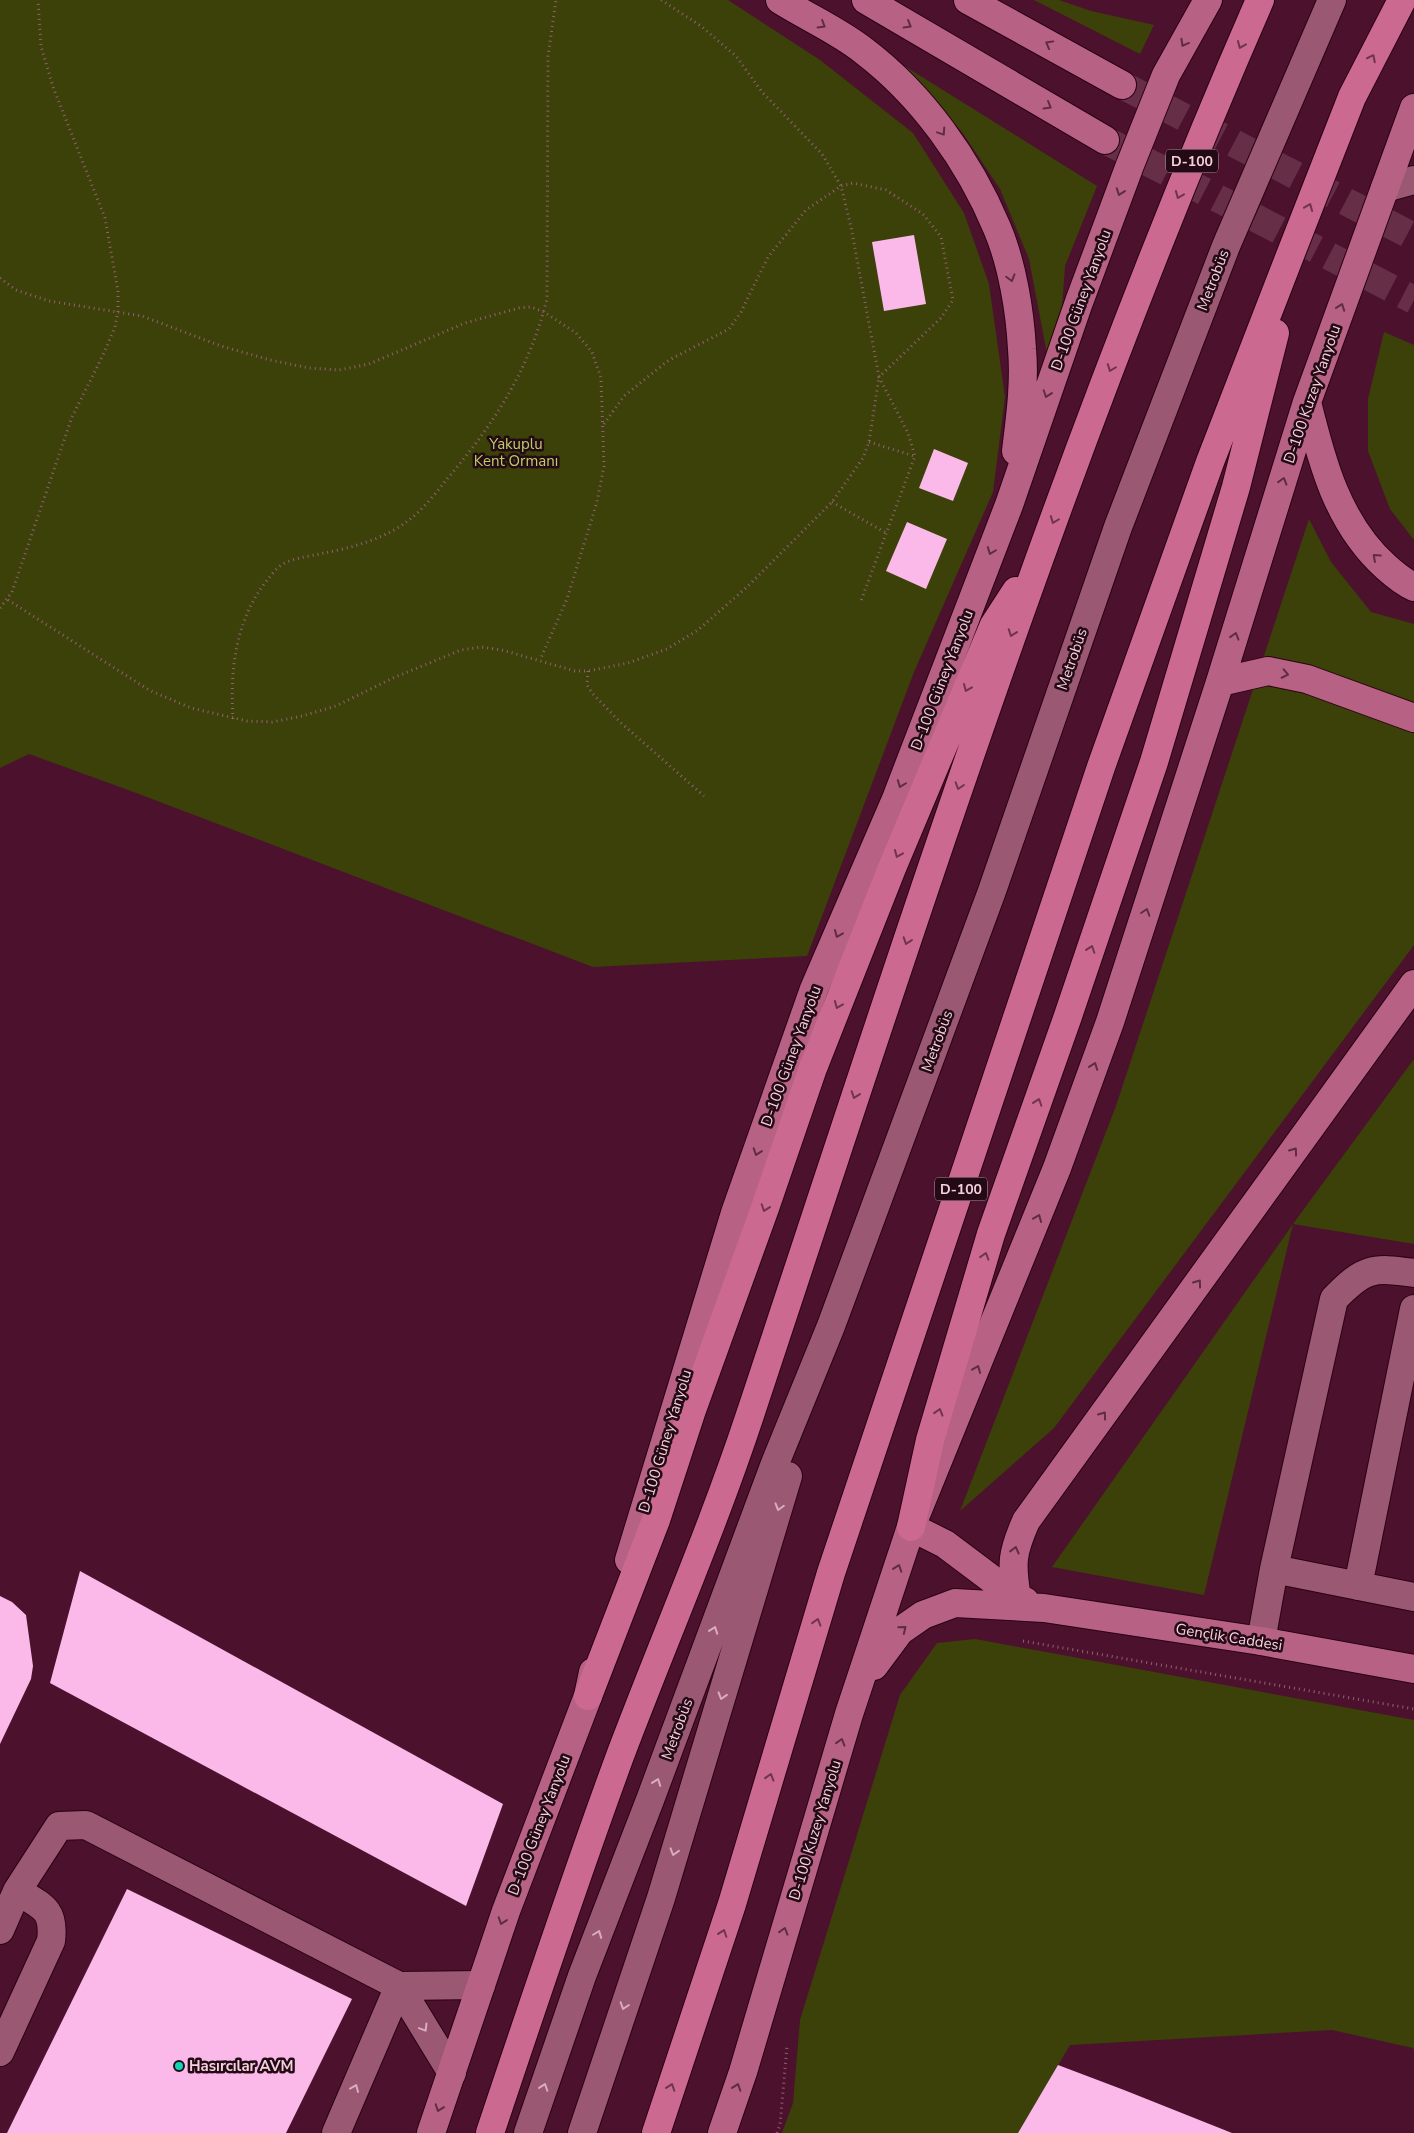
<svg xmlns="http://www.w3.org/2000/svg" width="1414" height="2133" viewBox="0 0 1414 2133" font-family="'Nunito Sans',sans-serif">
	<rect width="100%" height="100%" fill="#4c122d"/>
	<path fill="#3b4108" d="M 0,0 L 728,0 L 820,60 L 913,133 L 964,213 L 989,284 L 1005,397 L 993,492 L 914,672 L 807,956 L 593,967 L 131,791 L 29,754 L 0,768 Z
		M 1034,0 L 1059,0 L 1091,11 L 1154,25 L 1140,54 Z
		M 898,62 L 1097,186 L 1065,266 L 1061,322 L 1047,354 L 1029,259 L 1000,189 L 962,132 Z
		M 1384,332 L 1414,345 L 1414,540 L 1390,509 L 1368,451 L 1368,399 Z
		M 1309,519 L 1331,562 L 1371,612 L 1414,624 L 1414,945 L 1054,1428 L 960,1511 L 1116,1106 Z
		M 1414,1059 L 1414,1244 L 1293,1224 L 1204,1595 L 1052,1567 L 1293,1224 Z
		M 975,1639 L 1414,1720 L 1414,2051 L 1413,2048 L 1332,2030 L 1070,2045 L 1018,2133 L 782,2133 L 793,2103 L 800,2020 L 900,1695 L 937,1643 Z"/>
	<path fill="#fbb9ea" d="M 914,235 L 926,304 L 884,311 L 872,242 Z
		M 934,449 L 968,463 L 953,501 L 919,488 Z
		M 907,522 L 947,539 L 926,589 L 886,571 Z
		M 80,1571 L 503,1804 L 466,1906 L 50,1683 Z
		M 0,1596 L 12,1602 L 26,1615 L 33,1666 L 31,1679 L 0,1744 Z
		M 127,1889 L 352,1999 L 286,2133 L 7,2133 Z
		M 1058,2065 L 1124,2090 L 1232,2133 L 1018,2133 Z"/>
	<g fill="none" stroke-linecap="round" stroke-linejoin="round">
		<path stroke="#662e47" stroke-width="28" stroke-dasharray="28 14" stroke-linecap="butt" d="M 1122,85 L 1414,237
			M 1105,140 L 1414,300"/>
		<g stroke="#2b0115" stroke-width="30">
			<path id="minor" d="M 1385,188 L 1414,180
				M 1274,1569 L 1334,1299 C 1364,1268 1372,1267 1414,1273
				M 1358,1586 L 1414,1309
				M 1261,1641 L 1274,1569 L 1414,1597
				M 0,1930 L 17,1891 L 59,1826 L 86,1825 L 399,1986 L 481,1985
				M 399,1986 L 452,2073
				M 0,2052 L 51,1941 C 55,1909 42,1906 17,1891
				M 336,2133 L 399,1986
				M 528,2133 L 582,1976 L 650,1800 L 774,1466 L 831,1326 L 992,891 L 1118,527 L 1226,246 L 1332,0
				M 582,2133 L 661,1898 L 788,1476"/>
		</g>
		<g stroke="#2b0115" stroke-width="30">
			<path id="major" d="M 780,0 C 807,17 839,31 864,51 C 922,95 969,161 997,228 C 1012,263 1020,311 1022,349 C 1025,383 1020,418 1016,451
				M 866,0 L 1105,140
				M 968,0 L 1122,85
				M 1307,402 C 1322,463 1338,524 1386,567 C 1395,575 1403,582 1414,587
				M 1220,682 L 1268,671 L 1307,679 L 1414,718
				M 911,1527 L 945,1544 L 1017,1598 L 1025,1601
				M 629,1560 L 735,1213 L 814,989 L 896,799 L 1009,505 L 1079,302 L 1130,165 L 1166,75 L 1208,0
				M 1017,1598 C 1011,1563 1012,1553 1026,1521 L 1414,984
				M 874,1666 L 900,1631 L 923,1615 L 955,1603 L 1044,1608 L 1261,1641 L 1414,1669
				M 431,2133 L 506,1911 L 588,1696 L 593,1672
				M 722,2133 L 743,2072 L 849,1714 L 911,1527 L 1057,1168 L 1110,1022 L 1220,682 L 1307,402 L 1414,108"/>
		</g>
		<g stroke="#2b0115" stroke-width="30">
			<path id="highway" d="M 911,1527 L 930,1440 L 991,1234 L 1068,1016 L 1154,762 L 1236,487 L 1275,333
				M 588,1696 L 656,1520 L 692,1410 L 765,1208 L 813,1068 L 892,868 L 994,625 L 1016,591
				M 490,2133 C 532,2007 574,1881 620,1756 C 663,1642 712,1530 750,1415 C 908,939 1059,460 1260,0
				M 656,2133 L 732,1904 L 831,1573 L 1101,767 L 1210,462 L 1291,253 L 1352,97 L 1402,0"/>
		</g>
		<path stroke="#926075" stroke-width="3" stroke-dasharray="1 4" stroke-linecap="butt" d="M 0,278 L 16,290 L 49,301 L 142,316 L 221,346 L 270,360 L 309,368 L 339,370 L 369,364 L 465,323 L 519,308 L 531,307 L 544,312 L 576,333 L 592,352 L 601,378 L 604,466 L 597,502 L 567,599 L 540,660
			M 604,424 L 624,396 L 669,360 L 729,329 L 741,312 L 768,257 L 806,210 L 841,186 L 853,183 L 886,190 L 923,214 L 941,237 L 953,300 L 941,318 L 879,377 L 908,433 L 915,456 L 861,601
			M 869,442 L 914,456
			M 832,502 L 886,533
			M 8,600 L 149,690 L 191,708 L 247,721 L 272,722 L 302,716 L 336,706 L 393,678 L 461,650 L 481,647 L 502,650 L 575,671 L 588,671 L 628,663 L 667,649 L 698,630 L 747,587 L 832,502 L 863,458 L 869,442 L 879,377 L 851,227 L 841,186 L 822,154 L 762,92 L 736,56 L 701,26 L 661,0
			M 0,608 L 12,592 L 72,417 L 103,355 L 115,327 L 118,311 L 118,291 L 105,218 L 53,87 L 41,46 L 38,0
			M 588,671 L 587,685 L 592,693 L 620,722 L 704,796
			M 233,719 C 230,669 235,620 268,579 C 273,573 279,565 287,562 C 299,557 312,556 324,553 C 351,548 383,539 405,523 C 421,512 435,494 447,479 C 494,424 529,370 547,299 L 548,56 L 556,0
			M 1023,1641 L 1414,1709
			M 777,2133 L 780,2125 L 787,2046"/>
		<use href="#minor" stroke="#9a5872" stroke-width="28"/>
		<use href="#major" stroke="#b76284" stroke-width="28"/>
		<use href="#highway" stroke="#cb6990" stroke-width="28"/>
	</g>
	<defs><path id="oneway-chevron" d="M-2-3.5L2.5 0L-2 3.5" fill="none" stroke-width="1.6" stroke-linecap="round" stroke-linejoin="round" transform="scale(1.25)"/></defs>
	<g stroke="#5e2d41">
		<use href="#oneway-chevron" transform="translate(822 25) rotate(31)"/>
		<use href="#oneway-chevron" transform="translate(908 25) rotate(30)"/>
		<use href="#oneway-chevron" transform="translate(1184 43) rotate(119)"/>
		<use href="#oneway-chevron" transform="translate(1049 44) rotate(-151)"/>
		<use href="#oneway-chevron" transform="translate(1048 106) rotate(30)"/>
		<use href="#oneway-chevron" transform="translate(942 132) rotate(56)"/>
		<use href="#oneway-chevron" transform="translate(1120 192) rotate(110)"/>
		<use href="#oneway-chevron" transform="translate(1011 278) rotate(74)"/>
		<use href="#oneway-chevron" transform="translate(1341 307) rotate(-70)"/>
		<use href="#oneway-chevron" transform="translate(1047 394) rotate(109)"/>
		<use href="#oneway-chevron" transform="translate(1283 481) rotate(-73)"/>
		<use href="#oneway-chevron" transform="translate(991 551) rotate(111)"/>
		<use href="#oneway-chevron" transform="translate(1376 557) rotate(-138)"/>
		<use href="#oneway-chevron" transform="translate(1235 636) rotate(-73)"/>
		<use href="#oneway-chevron" transform="translate(1285 674) rotate(12)"/>
		<use href="#oneway-chevron" transform="translate(901 784) rotate(111)"/>
		<use href="#oneway-chevron" transform="translate(1146 912) rotate(-72)"/>
		<use href="#oneway-chevron" transform="translate(838 934) rotate(113)"/>
		<use href="#oneway-chevron" transform="translate(1094 1066) rotate(-70)"/>
		<use href="#oneway-chevron" transform="translate(1294 1151) rotate(-54)"/>
		<use href="#oneway-chevron" transform="translate(757 1152) rotate(109)"/>
		<use href="#oneway-chevron" transform="translate(1038 1218) rotate(-68)"/>
		<use href="#oneway-chevron" transform="translate(1198 1283) rotate(-54)"/>
		<use href="#oneway-chevron" transform="translate(977 1369) rotate(-68)"/>
		<use href="#oneway-chevron" transform="translate(1103 1415) rotate(-54)"/>
		<use href="#oneway-chevron" transform="translate(1015 1550) rotate(-76)"/>
		<use href="#oneway-chevron" transform="translate(898 1568) rotate(-71)"/>
		<use href="#oneway-chevron" transform="translate(903 1629) rotate(-39)"/>
		<use href="#oneway-chevron" transform="translate(841 1742) rotate(-73)"/>
		<use href="#oneway-chevron" transform="translate(502 1921) rotate(109)"/>
		<use href="#oneway-chevron" transform="translate(784 1931) rotate(-73)"/>
		<use href="#oneway-chevron" transform="translate(737 2087) rotate(-71)"/>
		<use href="#oneway-chevron" transform="translate(439 2108) rotate(109)"/>
	</g>
	<g stroke="#6f354c">
		<use href="#oneway-chevron" transform="translate(1241 45) rotate(113)"/>
		<use href="#oneway-chevron" transform="translate(1372 58) rotate(-63)"/>
		<use href="#oneway-chevron" transform="translate(1179 195) rotate(112)"/>
		<use href="#oneway-chevron" transform="translate(1309 207) rotate(-68)"/>
		<use href="#oneway-chevron" transform="translate(1111 368) rotate(111)"/>
		<use href="#oneway-chevron" transform="translate(1054 520) rotate(111)"/>
		<use href="#oneway-chevron" transform="translate(1012 633) rotate(110)"/>
		<use href="#oneway-chevron" transform="translate(967 688) rotate(113)"/>
		<use href="#oneway-chevron" transform="translate(959 786) rotate(108)"/>
		<use href="#oneway-chevron" transform="translate(898 854) rotate(113)"/>
		<use href="#oneway-chevron" transform="translate(907 941) rotate(109)"/>
		<use href="#oneway-chevron" transform="translate(1091 949) rotate(-71)"/>
		<use href="#oneway-chevron" transform="translate(838 1005) rotate(112)"/>
		<use href="#oneway-chevron" transform="translate(855 1095) rotate(109)"/>
		<use href="#oneway-chevron" transform="translate(1038 1102) rotate(-71)"/>
		<use href="#oneway-chevron" transform="translate(765 1208) rotate(109)"/>
		<use href="#oneway-chevron" transform="translate(985 1256) rotate(-73)"/>
		<use href="#oneway-chevron" transform="translate(939 1412) rotate(-73)"/>
		<use href="#oneway-chevron" transform="translate(817 1622) rotate(-73)"/>
		<use href="#oneway-chevron" transform="translate(770 1777) rotate(-73)"/>
		<use href="#oneway-chevron" transform="translate(723 1933) rotate(-71)"/>
		<use href="#oneway-chevron" transform="translate(671 2087) rotate(-71)"/>
	</g>
	<g stroke="#daacbc">
		<use href="#oneway-chevron" transform="translate(779 1507) rotate(106)"/>
		<use href="#oneway-chevron" transform="translate(714 1630) rotate(-70)"/>
		<use href="#oneway-chevron" transform="translate(722 1696) rotate(107)"/>
		<use href="#oneway-chevron" transform="translate(657 1782) rotate(-70)"/>
		<use href="#oneway-chevron" transform="translate(674 1852) rotate(107)"/>
		<use href="#oneway-chevron" transform="translate(598 1934) rotate(-69)"/>
		<use href="#oneway-chevron" transform="translate(624 2006) rotate(108)"/>
		<use href="#oneway-chevron" transform="translate(424 2028) rotate(59)"/>
		<use href="#oneway-chevron" transform="translate(544 2087) rotate(-71)"/>
		<use href="#oneway-chevron" transform="translate(355 2088) rotate(-67)"/>
	</g>
	<circle fill="#11d5b4" stroke="#230a15" stroke-width="2" cx="179" cy="2066" r="5"/>
	<g text-anchor="middle" dominant-baseline="central" stroke-width="5" stroke-linejoin="round" paint-order="stroke">
		<g fill="#230a15" stroke="#b795a0" stroke-width="1">
			<rect x="1166" y="149.5" width="52" height="23" rx="4"/>
			<rect x="935" y="1177.5" width="52" height="23" rx="4"/>
		</g>
		<g font-size="14" font-weight="bold" fill="#f6d0dc">
			<text x="1192" y="161">D-100</text>
			<text x="961" y="1189">D-100</text>
		</g>
		<g font-size="15" fill="#f6d0dc" stroke="#230a15">
			<text transform="translate(1213 280) rotate(-69)">Metrobüs</text>
			<text transform="translate(1081 300) rotate(-70)">D-100 Güney Yanyolu</text>
			<text transform="translate(1312 394) rotate(-71)">D-100 Kuzey Yanyolu</text>
			<text transform="translate(1072 659) rotate(-71)">Metrobüs</text>
			<text transform="translate(942 680) rotate(-69)">D-100 Güney Yanyolu</text>
			<text transform="translate(937 1041) rotate(-70)">Metrobüs</text>
			<text transform="translate(791 1056) rotate(-70)">D-100 Güney Yanyolu</text>
			<text transform="translate(665 1441) rotate(-73)">D-100 Güney Yanyolu</text>
			<text transform="translate(1229 1637) rotate(9)">Gençlik Caddesi</text>
			<text transform="translate(677 1729) rotate(-70)">Metrobüs</text>
			<text transform="translate(539 1825) rotate(-69)">D-100 Güney Yanyolu</text>
			<text transform="translate(815 1830) rotate(-73)">D-100 Kuzey Yanyolu</text>
		</g>
		<g font-size="15" fill="#becd67" stroke="#230a15">
			<text x="516" y="444">Yakuplu<tspan x="516" dy="17">Kent Ormanı</tspan></text>
		</g>
		<g font-size="15" font-weight="bold" fill="#f6d0dc" stroke="#230a15" text-anchor="start">
			<text x="189" y="2066">Hasırcılar AVM</text>
		</g>
	</g>
</svg>
